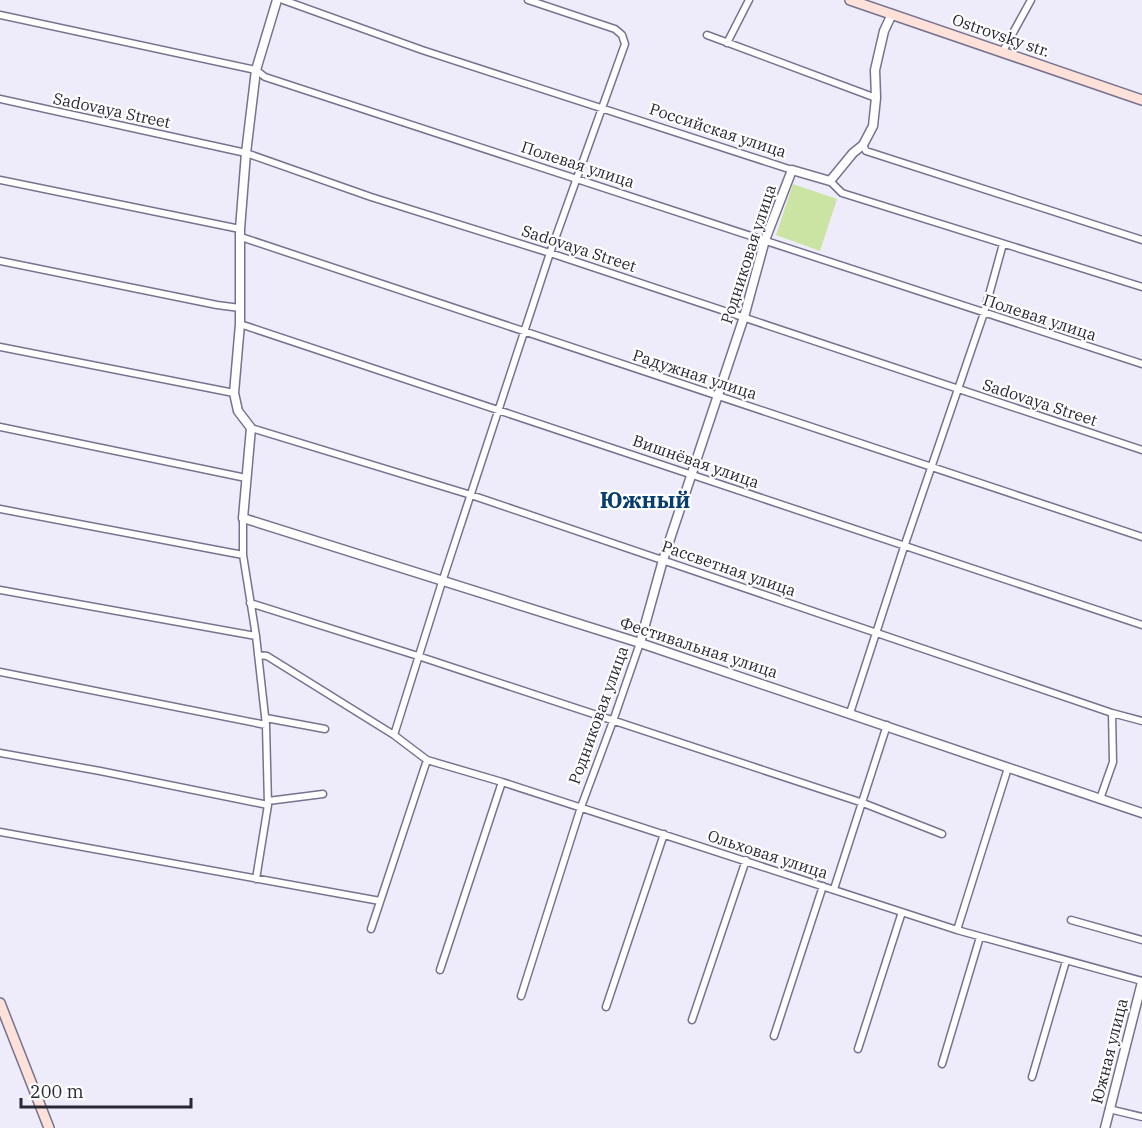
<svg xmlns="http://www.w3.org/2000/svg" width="1142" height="1128" viewBox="0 0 1142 1128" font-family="'IBM Plex Serif',serif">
	<rect width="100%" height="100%" fill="#eeecfa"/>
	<path fill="#cce4a3" d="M 793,184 L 837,199 L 820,251 L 776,235 Z"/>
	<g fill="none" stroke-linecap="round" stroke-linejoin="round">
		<g stroke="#767290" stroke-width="9">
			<path id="minor" d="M 283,0 L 422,50 L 792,170
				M 0,15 L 256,70 L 265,77 L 1142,364
				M 707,35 L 876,98
				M 727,43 L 749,0
				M 1003,51 L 1031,0
				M 0,99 L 246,153 L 371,197 L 550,253 L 1142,450
				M 863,145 L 866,151 L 1142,240
				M 0,180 L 240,229
				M 830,181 L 842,193 L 1142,287
				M 241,237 L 1142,537
				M 0,261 L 217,305 L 240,308
				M 240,324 C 541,423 841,526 1142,625
				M 0,347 L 234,393
				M 0,427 L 246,478
				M 251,428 L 471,495 L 1112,713 L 1113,762 L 1100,799
				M 0,509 L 243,555
				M 243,518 L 243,555 L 256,636 L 266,725 L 268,805 L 256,879
				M 0,590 L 256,636
				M 250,603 L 418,656 L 863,803 L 942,834
				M 258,655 L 267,656 L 394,735 L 427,760 L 502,782 L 957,930 L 1142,981
				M 0,672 L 266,725
				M 850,713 L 904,547 L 984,313 L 1003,244
				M 1112,713 L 1142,721
				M 266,718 L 325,729
				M 394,735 L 442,582 L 550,253 L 625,44 L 622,35 L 615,29 L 528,0
				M 0,753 L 100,771 L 268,805
				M 268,801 L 323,794
				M 0,832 L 380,901
				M 834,889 L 887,725
				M 1071,920 L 1142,940
				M 371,929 L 427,760
				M 957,930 L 1008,768
				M 440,970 L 502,782
				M 521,996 L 581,807 L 613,721 L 640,643
				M 606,1007 L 664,834
				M 692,1020 L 746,860
				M 774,1036 L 823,886
				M 858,1049 L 902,912
				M 942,1064 L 980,937
				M 1032,1077 L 1066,961
				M 1109,1109 L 1142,1117"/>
		</g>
		<g stroke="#767290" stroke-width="11">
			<path id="tertiary" d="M 277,0 L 256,70 L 246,153 L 240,229 L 240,324 L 234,393 L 238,411 L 251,428 L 243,518 L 640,643 L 1142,813
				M 640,643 L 663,560 L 744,317 L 765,240 L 792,170 L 830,181 L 853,153 L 863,145 L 873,126 L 876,98 L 875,70 L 884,31 L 892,14
				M 1105,1128 L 1142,982"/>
		</g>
		<g stroke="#767290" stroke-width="12">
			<path id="secondary" d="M 850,0 L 1142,100
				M 0,1003 L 49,1128"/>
		</g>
		<use href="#minor" stroke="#fff" stroke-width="6"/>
		<use href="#tertiary" stroke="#fff" stroke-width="8"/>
		<use href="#secondary" stroke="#fee1d9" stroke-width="9"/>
	</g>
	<g text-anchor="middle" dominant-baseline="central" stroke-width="4.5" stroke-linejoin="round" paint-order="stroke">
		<g font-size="16" fill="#292734" stroke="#fff">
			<text transform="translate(1001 35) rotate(19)">Ostrovsky str.</text>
			<text transform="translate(112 110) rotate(12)">Sadovaya Street</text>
			<text transform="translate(718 130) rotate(18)">Российская улица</text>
			<text transform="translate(578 164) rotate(18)">Полевая улица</text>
			<text transform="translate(579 248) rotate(18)">Sadovaya Street</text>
			<text transform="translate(748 254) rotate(-72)">Родниковая улица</text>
			<text transform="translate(1040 317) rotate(18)">Полевая улица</text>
			<text transform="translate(695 374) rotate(18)">Радужная улица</text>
			<text transform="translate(1040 402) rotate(18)">Sadovaya Street</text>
			<text transform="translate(696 461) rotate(19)">Вишнёвая улица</text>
			<text transform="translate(729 568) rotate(19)">Рассветная улица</text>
			<text transform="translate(699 647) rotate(18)">Фестивальная улица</text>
			<text transform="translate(598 715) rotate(-70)">Родниковая улица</text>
			<text transform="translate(768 854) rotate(18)">Ольховая улица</text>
			<text transform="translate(1109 1051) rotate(-76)">Южная улица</text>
		</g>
		<g font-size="22" font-weight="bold" fill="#073e6f" stroke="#fff">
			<text x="645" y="499">Южный</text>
		</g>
	</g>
	<path d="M21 1098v9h170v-9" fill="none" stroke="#292734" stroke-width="3"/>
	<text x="30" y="1098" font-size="18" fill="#292734" stroke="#ffffff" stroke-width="4.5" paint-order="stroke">200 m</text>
</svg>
